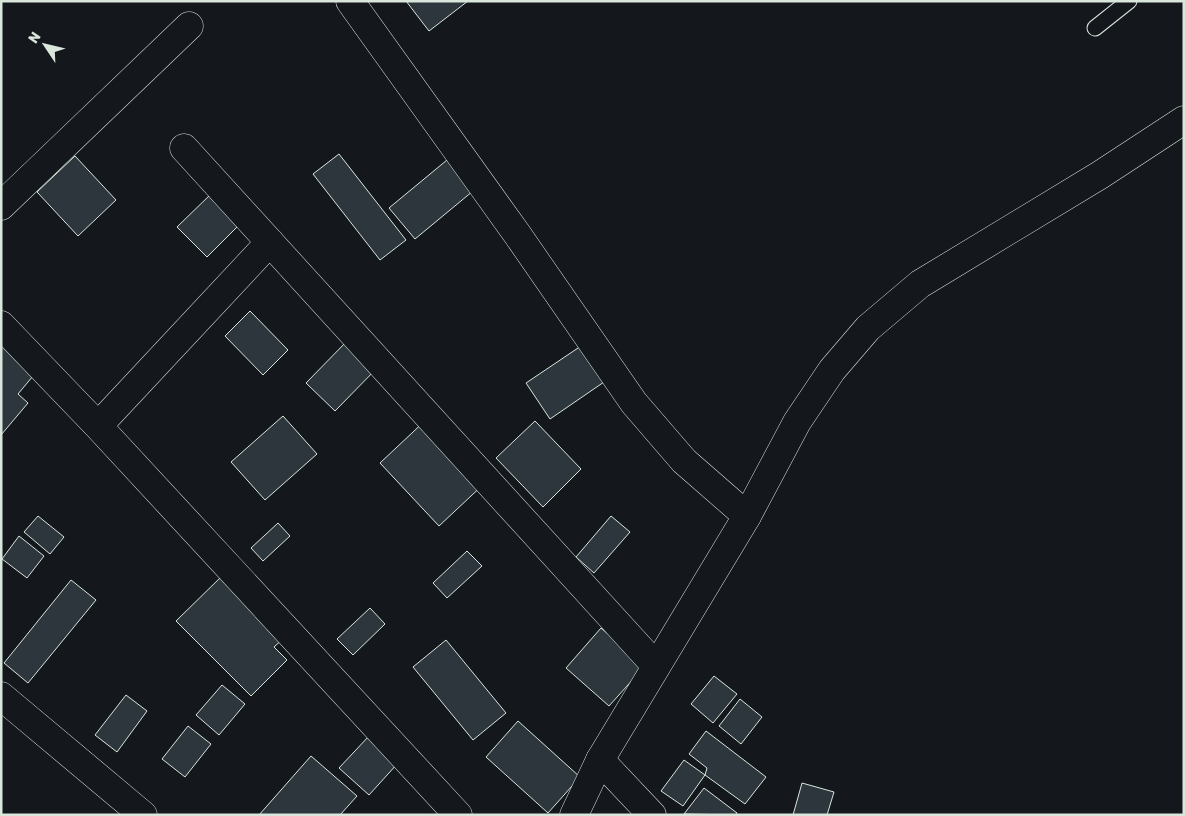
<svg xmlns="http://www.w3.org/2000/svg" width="1185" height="816" viewBox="0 0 1185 816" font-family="Rubik,sans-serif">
	<rect width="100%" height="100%" fill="#14181c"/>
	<path fill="#2c363c" stroke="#d8e6dc" d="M 406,1 L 468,1 L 429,31 Z
		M 339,154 L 406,240 L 380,260 L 313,174 Z
		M 75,156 L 116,200 L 78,236 L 37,192 Z
		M 447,160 L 473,191 L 415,239 L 389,208 Z
		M 212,193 L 241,223 L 207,257 L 177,227 Z
		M 250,311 L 288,350 L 263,375 L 225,336 Z
		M 1,339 L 38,370 L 18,394 L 28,403 L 1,435 Z
		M 349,339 L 381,364 L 335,411 L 306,383 Z
		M 581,346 L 604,382 L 550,419 L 526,383 Z
		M 283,416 L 317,454 L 265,500 L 231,462 Z
		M 429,417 L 487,481 L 439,526 L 380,463 Z
		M 535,421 L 581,469 L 543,507 L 496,458 Z
		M 38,516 L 64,537 L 50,554 L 24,532 Z
		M 611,516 L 630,532 L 594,573 L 576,557 Z
		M 278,523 L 290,536 L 263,561 L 251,548 Z
		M 19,536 L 44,556 L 27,578 L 2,559 Z
		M 467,551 L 482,566 L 447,598 L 433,583 Z
		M 222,576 L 284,638 L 274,647 L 287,660 L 251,696 L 176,621 Z
		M 71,580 L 96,600 L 28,683 L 4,663 Z
		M 370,608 L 385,624 L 353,655 L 337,639 Z
		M 601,628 L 645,666 L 609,706 L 566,668 Z
		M 446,640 L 506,713 L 473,740 L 413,667 Z
		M 714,676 L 737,694 L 713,723 L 691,704 Z
		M 222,685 L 245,704 L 219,735 L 196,715 Z
		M 126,695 L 147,711 L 117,752 L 95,735 Z
		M 740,699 L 762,717 L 741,744 L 719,726 Z
		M 518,721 L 580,777 L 548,813 L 486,757 Z
		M 188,726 L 211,744 L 185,777 L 162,759 Z
		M 706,731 L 766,777 L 745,804 L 705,775 L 707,768 L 689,754 Z
		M 369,736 L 398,763 L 369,795 L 339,768 Z
		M 311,756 L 357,796 L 340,815 L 259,815 Z
		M 684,760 L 705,775 L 683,806 L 661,791 Z
		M 802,783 L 834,792 L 827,815 L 793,815 Z
		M 704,788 L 737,813 L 736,815 L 684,814 Z"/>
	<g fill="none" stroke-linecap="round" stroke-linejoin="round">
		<g stroke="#d8e6dc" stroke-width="17">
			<path id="service" d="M 1095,28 L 1129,1"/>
		</g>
		<g stroke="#d8e6dc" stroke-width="29">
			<path id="minor" d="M 350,1 L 517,234 L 634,403 L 684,461 L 747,516
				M 184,148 L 656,666
				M 1,206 L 189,26
				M 1,325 L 98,426 L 458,815
				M 98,426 L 270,242
				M 1,696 L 143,815
				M 600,760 L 652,815"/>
		</g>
		<g stroke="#d8e6dc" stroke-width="29">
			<path id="tertiary" d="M 574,815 L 600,760 L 747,516 L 797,422 L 832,370 L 868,328 L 920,284 L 1100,175 L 1184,120"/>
		</g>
		<use href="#service" stroke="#14181c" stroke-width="15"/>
		<use href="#minor" stroke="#14181c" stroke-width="28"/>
		<use href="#tertiary" stroke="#14181c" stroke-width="28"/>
	</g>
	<rect width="1185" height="816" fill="none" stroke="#d8e6dc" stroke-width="5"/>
	<g transform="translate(45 45) rotate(305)" stroke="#14181c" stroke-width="4" paint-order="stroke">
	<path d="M0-4L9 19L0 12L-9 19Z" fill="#d8e6dc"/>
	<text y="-8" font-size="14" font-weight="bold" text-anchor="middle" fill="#d8e6dc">N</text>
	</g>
</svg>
